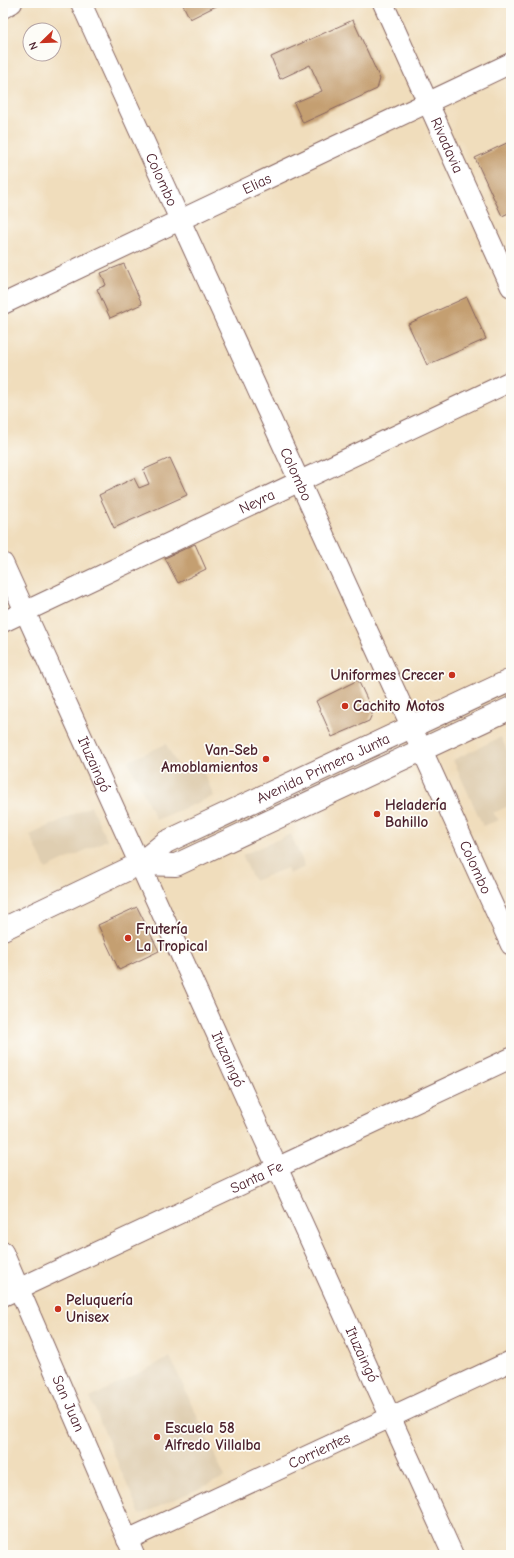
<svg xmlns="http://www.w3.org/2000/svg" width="514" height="1558" viewBox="0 0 514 1558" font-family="'Comic Neue',sans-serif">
	<rect width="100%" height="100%" fill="#fdfcf7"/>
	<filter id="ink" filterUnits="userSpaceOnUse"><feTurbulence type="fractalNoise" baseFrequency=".025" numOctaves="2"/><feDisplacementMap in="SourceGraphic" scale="8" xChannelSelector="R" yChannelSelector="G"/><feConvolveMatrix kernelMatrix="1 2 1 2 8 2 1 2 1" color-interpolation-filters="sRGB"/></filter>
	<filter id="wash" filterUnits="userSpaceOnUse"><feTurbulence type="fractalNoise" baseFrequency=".012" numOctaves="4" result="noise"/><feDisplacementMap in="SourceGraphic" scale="16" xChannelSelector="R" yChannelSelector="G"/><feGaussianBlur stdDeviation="0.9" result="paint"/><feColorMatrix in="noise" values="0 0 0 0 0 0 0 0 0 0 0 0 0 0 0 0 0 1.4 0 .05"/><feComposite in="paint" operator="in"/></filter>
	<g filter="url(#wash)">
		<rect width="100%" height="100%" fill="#f0ddbc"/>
		<path fill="#dfceb1" d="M 501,737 L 511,759 L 511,805 L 493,813 L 499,820 L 483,826 L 453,760 Z
			M 166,744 L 180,770 L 200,764 L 214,796 L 156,820 L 128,761 Z
			M 91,806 L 107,840 L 46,869 L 30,835 Z
			M 291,834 L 305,867 L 289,874 L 287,868 L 254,881 L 242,855 Z
			M 170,1357 L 225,1477 L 140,1515 L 90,1398 Z"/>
		<g id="blocks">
			<path fill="#c49f71" d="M 182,3 L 217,3 L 218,5 L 190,19 Z
				M 353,20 L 380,79 L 377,89 L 303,123 L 294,103 L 322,91 L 310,65 L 280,79 L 271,57 Z
				M 511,141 L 511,212 L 502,216 L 475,158 Z
				M 124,264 L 142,304 L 110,318 L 97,289 L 106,285 L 101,273 Z
				M 467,297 L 486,339 L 427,365 L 408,324 Z
				M 170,458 L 187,495 L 114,528 L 99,495 L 134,478 L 139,488 L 149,484 L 143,470 Z
				M 195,544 L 206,569 L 178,583 L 165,558 Z
				M 358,680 L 373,712 L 369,721 L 332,737 L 316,701 Z
				M 137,907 L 159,951 L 119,970 L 98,925 Z"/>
		</g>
	</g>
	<g filter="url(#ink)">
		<use href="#blocks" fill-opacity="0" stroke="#84625e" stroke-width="1"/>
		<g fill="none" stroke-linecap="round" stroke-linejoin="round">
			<g stroke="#84625e" stroke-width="22">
				<g id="street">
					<path id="s1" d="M 81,3 L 511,945"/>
					<path id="s2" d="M 383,3 L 511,287"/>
					<path d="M 3,8 L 12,3"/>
					<path id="s3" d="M 3,304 L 511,63"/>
					<path id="s4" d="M 3,563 L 453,1555"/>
					<path id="s5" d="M 3,622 L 511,381"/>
					<path id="s6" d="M 3,1252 L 134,1555"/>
					<path id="s7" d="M 3,1296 L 511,1058"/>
					<path id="s8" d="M 127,1540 L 511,1361"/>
				</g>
			</g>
			<g stroke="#84625e" stroke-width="24">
				<g id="secondary">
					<path d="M 139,864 L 176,865 L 511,708"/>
					<path id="s9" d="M 3,929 L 139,864 L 166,842 L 511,680"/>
				</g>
			</g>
			<use href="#street" stroke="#fff" stroke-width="20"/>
			<use href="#secondary" stroke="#fff" stroke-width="22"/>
		</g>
	</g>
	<g fill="#c8321e" stroke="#fdfcf7" stroke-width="1.5">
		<circle cx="452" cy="675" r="4"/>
		<circle cx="345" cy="706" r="4"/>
		<circle cx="266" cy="759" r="4"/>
		<circle cx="377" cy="814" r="4"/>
		<circle cx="128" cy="938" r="4"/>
		<circle cx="58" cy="1309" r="4"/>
		<circle cx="157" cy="1437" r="4"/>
	</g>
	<g text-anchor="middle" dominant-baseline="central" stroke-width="3.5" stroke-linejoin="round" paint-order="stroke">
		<g font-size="15" fill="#4a1f2b" stroke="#fdfcf7">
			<text stroke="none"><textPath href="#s2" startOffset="156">Rivadavia</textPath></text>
			<text stroke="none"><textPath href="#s1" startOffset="194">Colombo</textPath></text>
			<text stroke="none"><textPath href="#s3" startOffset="281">Elias</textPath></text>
			<text stroke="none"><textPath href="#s1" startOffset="518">Colombo</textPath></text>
			<text stroke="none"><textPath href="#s5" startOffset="281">Neyra</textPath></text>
			<text stroke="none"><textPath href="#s4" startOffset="221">Ituzaingó</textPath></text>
			<text stroke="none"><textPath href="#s9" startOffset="359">Avenida Primera Junta</textPath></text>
			<text stroke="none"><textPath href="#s1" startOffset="950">Colombo</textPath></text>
			<text stroke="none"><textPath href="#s4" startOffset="545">Ituzaingó</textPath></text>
			<text stroke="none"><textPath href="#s7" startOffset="280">Santa Fe</textPath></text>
			<text stroke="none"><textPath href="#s4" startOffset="869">Ituzaingó</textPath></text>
			<text stroke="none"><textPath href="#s6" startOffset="165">San Juan</textPath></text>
			<text stroke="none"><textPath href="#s8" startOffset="212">Corrientes</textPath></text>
		</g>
		<g font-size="15" font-weight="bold" fill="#4a1f2b" stroke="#fdfcf7" text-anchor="start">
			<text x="444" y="675" text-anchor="end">Uniformes Crecer</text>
			<text x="353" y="706">Cachito Motos</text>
			<text x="258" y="750" text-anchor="end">Van-Seb<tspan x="258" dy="17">Amoblamientos</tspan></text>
			<text x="385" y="805">Heladería<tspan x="385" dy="17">Bahillo</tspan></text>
			<text x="136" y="929">Frutería<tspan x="136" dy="17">La Tropical</tspan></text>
			<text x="66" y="1300">Peluquería<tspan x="66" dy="17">Unisex</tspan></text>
			<text x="165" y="1428">Escuela 58<tspan x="165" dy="17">Alfredo Villalba</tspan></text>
		</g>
	</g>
	<rect width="514" height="1558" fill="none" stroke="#fdfcf7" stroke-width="16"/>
	<g transform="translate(42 42) rotate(247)"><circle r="19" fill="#fdfcf7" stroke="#b5a4a5"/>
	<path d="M0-3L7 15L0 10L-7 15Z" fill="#c8321e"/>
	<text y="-6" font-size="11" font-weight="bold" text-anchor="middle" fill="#4a1f2b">N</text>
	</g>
</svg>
